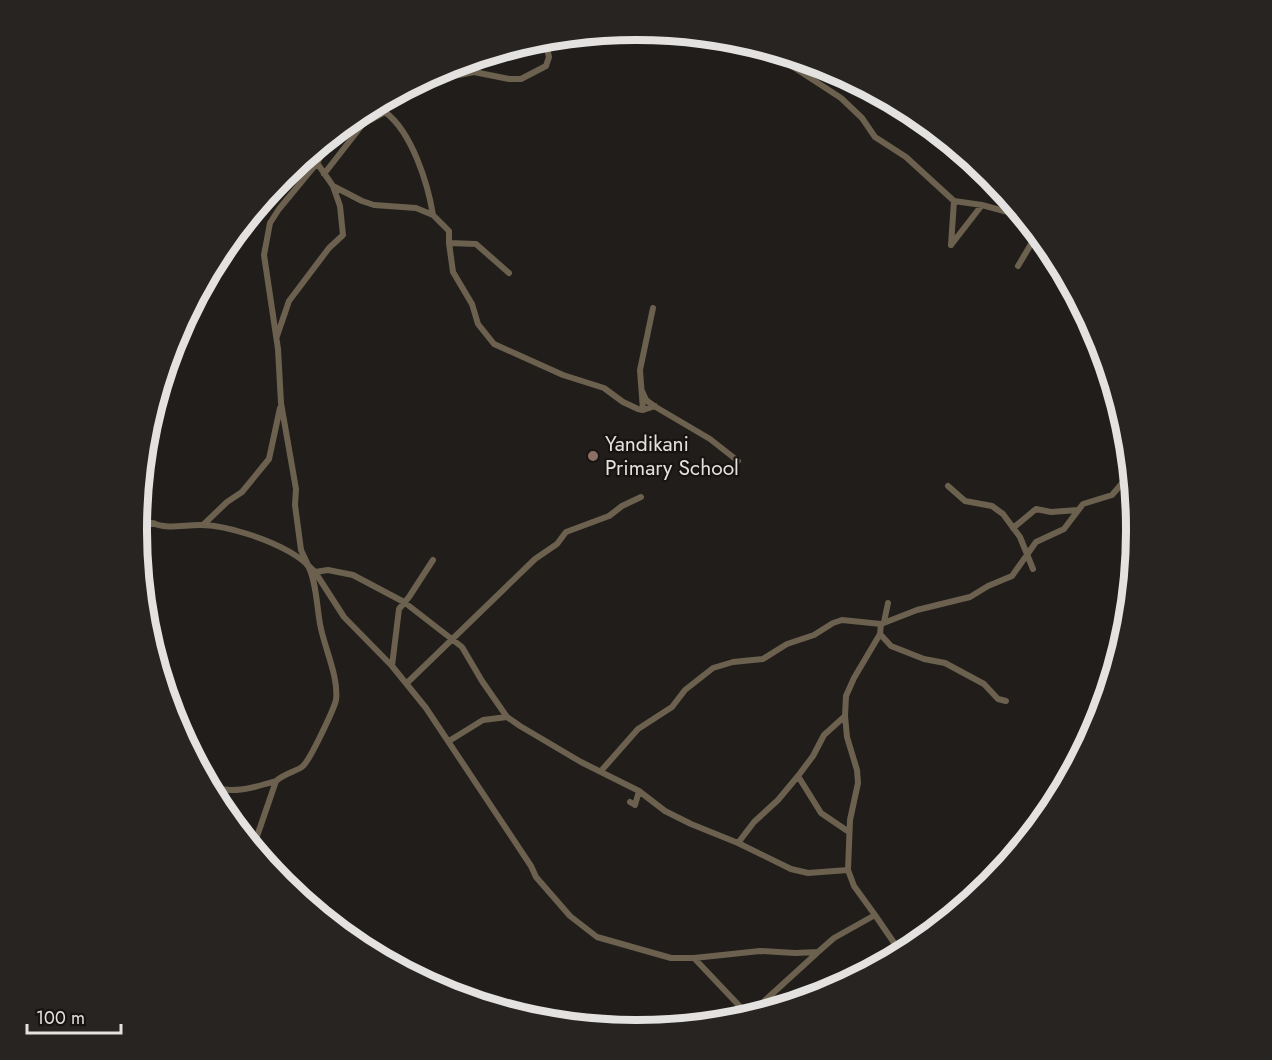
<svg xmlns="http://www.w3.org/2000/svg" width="1272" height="1060" viewBox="0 0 1272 1060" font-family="Jost,sans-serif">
	<rect width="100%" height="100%" fill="#201d1a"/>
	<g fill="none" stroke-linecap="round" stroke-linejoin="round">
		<path stroke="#6c614e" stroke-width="6" d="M 749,44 L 778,57 L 841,98 L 862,118 L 875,137 L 906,157 L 954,201 L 982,205 L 1022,216
			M 385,112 C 412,132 428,184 433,215
			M 333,135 L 317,163 L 279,209 L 270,223 L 264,255 L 278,349 L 281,403 L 296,489 L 295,505 L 301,550 L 308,565 L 315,572 L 344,617 L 392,666 L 426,708 L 531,866 L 536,877 L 570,916 L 597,937 L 671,958 L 694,958 L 749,1016
			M 317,163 L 333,186 L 362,201 L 374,205 L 416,208 L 433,215 L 449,231 L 449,243 L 476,244 L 509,273
			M 324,174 L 363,124 L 385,112 L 397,94 L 418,83 L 474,72 L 509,79 L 521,79 L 546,66 L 549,57 L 545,39
			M 449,243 L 453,272 L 472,304 L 478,324 L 494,344 L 563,375 L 604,388 L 623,402 L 638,409 L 643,410 L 655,406
			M 951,245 L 982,205
			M 951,245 L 954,201
			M 1018,266 L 1037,234
			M 277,336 L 289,301 L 329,248 L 343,235 L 340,206 L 333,186
			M 642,391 L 646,400 L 654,406 L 710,439 L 738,461
			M 643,410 L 640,370 L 653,308
			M 948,486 L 965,501 L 992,506 L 1003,514 L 1020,537 L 1033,569
			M 137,521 L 151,523
			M 203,525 L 227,502 L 242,492 L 269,459 L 280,408
			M 1013,528 L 1036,509 L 1051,512 L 1078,510
			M 136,531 L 153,523 C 167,530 187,524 203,525 C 229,526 267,539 290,552 C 295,555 305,561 308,566 C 316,579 317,608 320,624 C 324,647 339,677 336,700 C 334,709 310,760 303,766 C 298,771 285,773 276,781 L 253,848
			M 315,572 L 328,570 L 353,575 L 404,602 L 462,647 L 482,681 L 507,717 L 520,726 L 581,762 L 639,791 L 635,805 L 630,802
			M 884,622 L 888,603
			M 880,634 L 891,646 L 924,659 L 945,663 L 984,684 L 998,699 L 1006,701
			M 392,666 L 399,609 L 409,597 L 433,560
			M 407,683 L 535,559 L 557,544 L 566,532 L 609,516 L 622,506 L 641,497
			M 449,741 L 483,720 L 507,717
			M 601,771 L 638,729 L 672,707 L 685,690 L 713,668 L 733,662 L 763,659 L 787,644 L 814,635 L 833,623 L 842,620 L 881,624 L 917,610 L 970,597 L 988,586 L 1012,576 L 1036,542 L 1064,529 L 1083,504 L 1112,495 L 1130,474
			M 798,776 L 821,813 L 849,832
			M 209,787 C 233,794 253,788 276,781
			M 639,791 L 665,811 L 691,824 L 738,843 L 791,869 L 808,873 L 848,870 L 854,886 L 875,915 L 834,938 L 818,952 L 795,953 L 760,951 L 694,958
			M 738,843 L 754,822 L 778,800 L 798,776 L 813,756 L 824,735 L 845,716
			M 848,870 L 850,820 L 858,783 L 857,770 L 847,737 L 845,716 L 846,696 L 854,678 L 880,634 L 881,624
			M 875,915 L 901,953
			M 749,1015 L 817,953"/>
	</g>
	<circle fill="#8d6e63" stroke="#171411" stroke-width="2" cx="593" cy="456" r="6"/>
	<g text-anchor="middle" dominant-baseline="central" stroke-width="4.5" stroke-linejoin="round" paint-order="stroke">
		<g font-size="21" fill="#e4e2e0" stroke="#171411" text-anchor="start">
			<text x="605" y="444">Yandikani<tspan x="605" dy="24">Primary School</tspan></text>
		</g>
	</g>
	<path d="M0 0H1272V1060H0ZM636 40H637A489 489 0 0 1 1126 529V531A489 489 0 0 1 637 1020H636A489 489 0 0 1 147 531V529A489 489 0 0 1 636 40Z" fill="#272422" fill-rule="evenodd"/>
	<path fill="none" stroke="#e4e2e0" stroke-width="8" d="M636 40H637A489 489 0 0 1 1126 529V531A489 489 0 0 1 637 1020H636A489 489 0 0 1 147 531V529A489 489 0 0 1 636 40Z"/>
	<path d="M27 1024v9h94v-9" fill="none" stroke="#e4e2e0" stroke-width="3"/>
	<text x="36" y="1024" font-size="18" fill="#e4e2e0" stroke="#171411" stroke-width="4.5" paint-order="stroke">100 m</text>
</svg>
